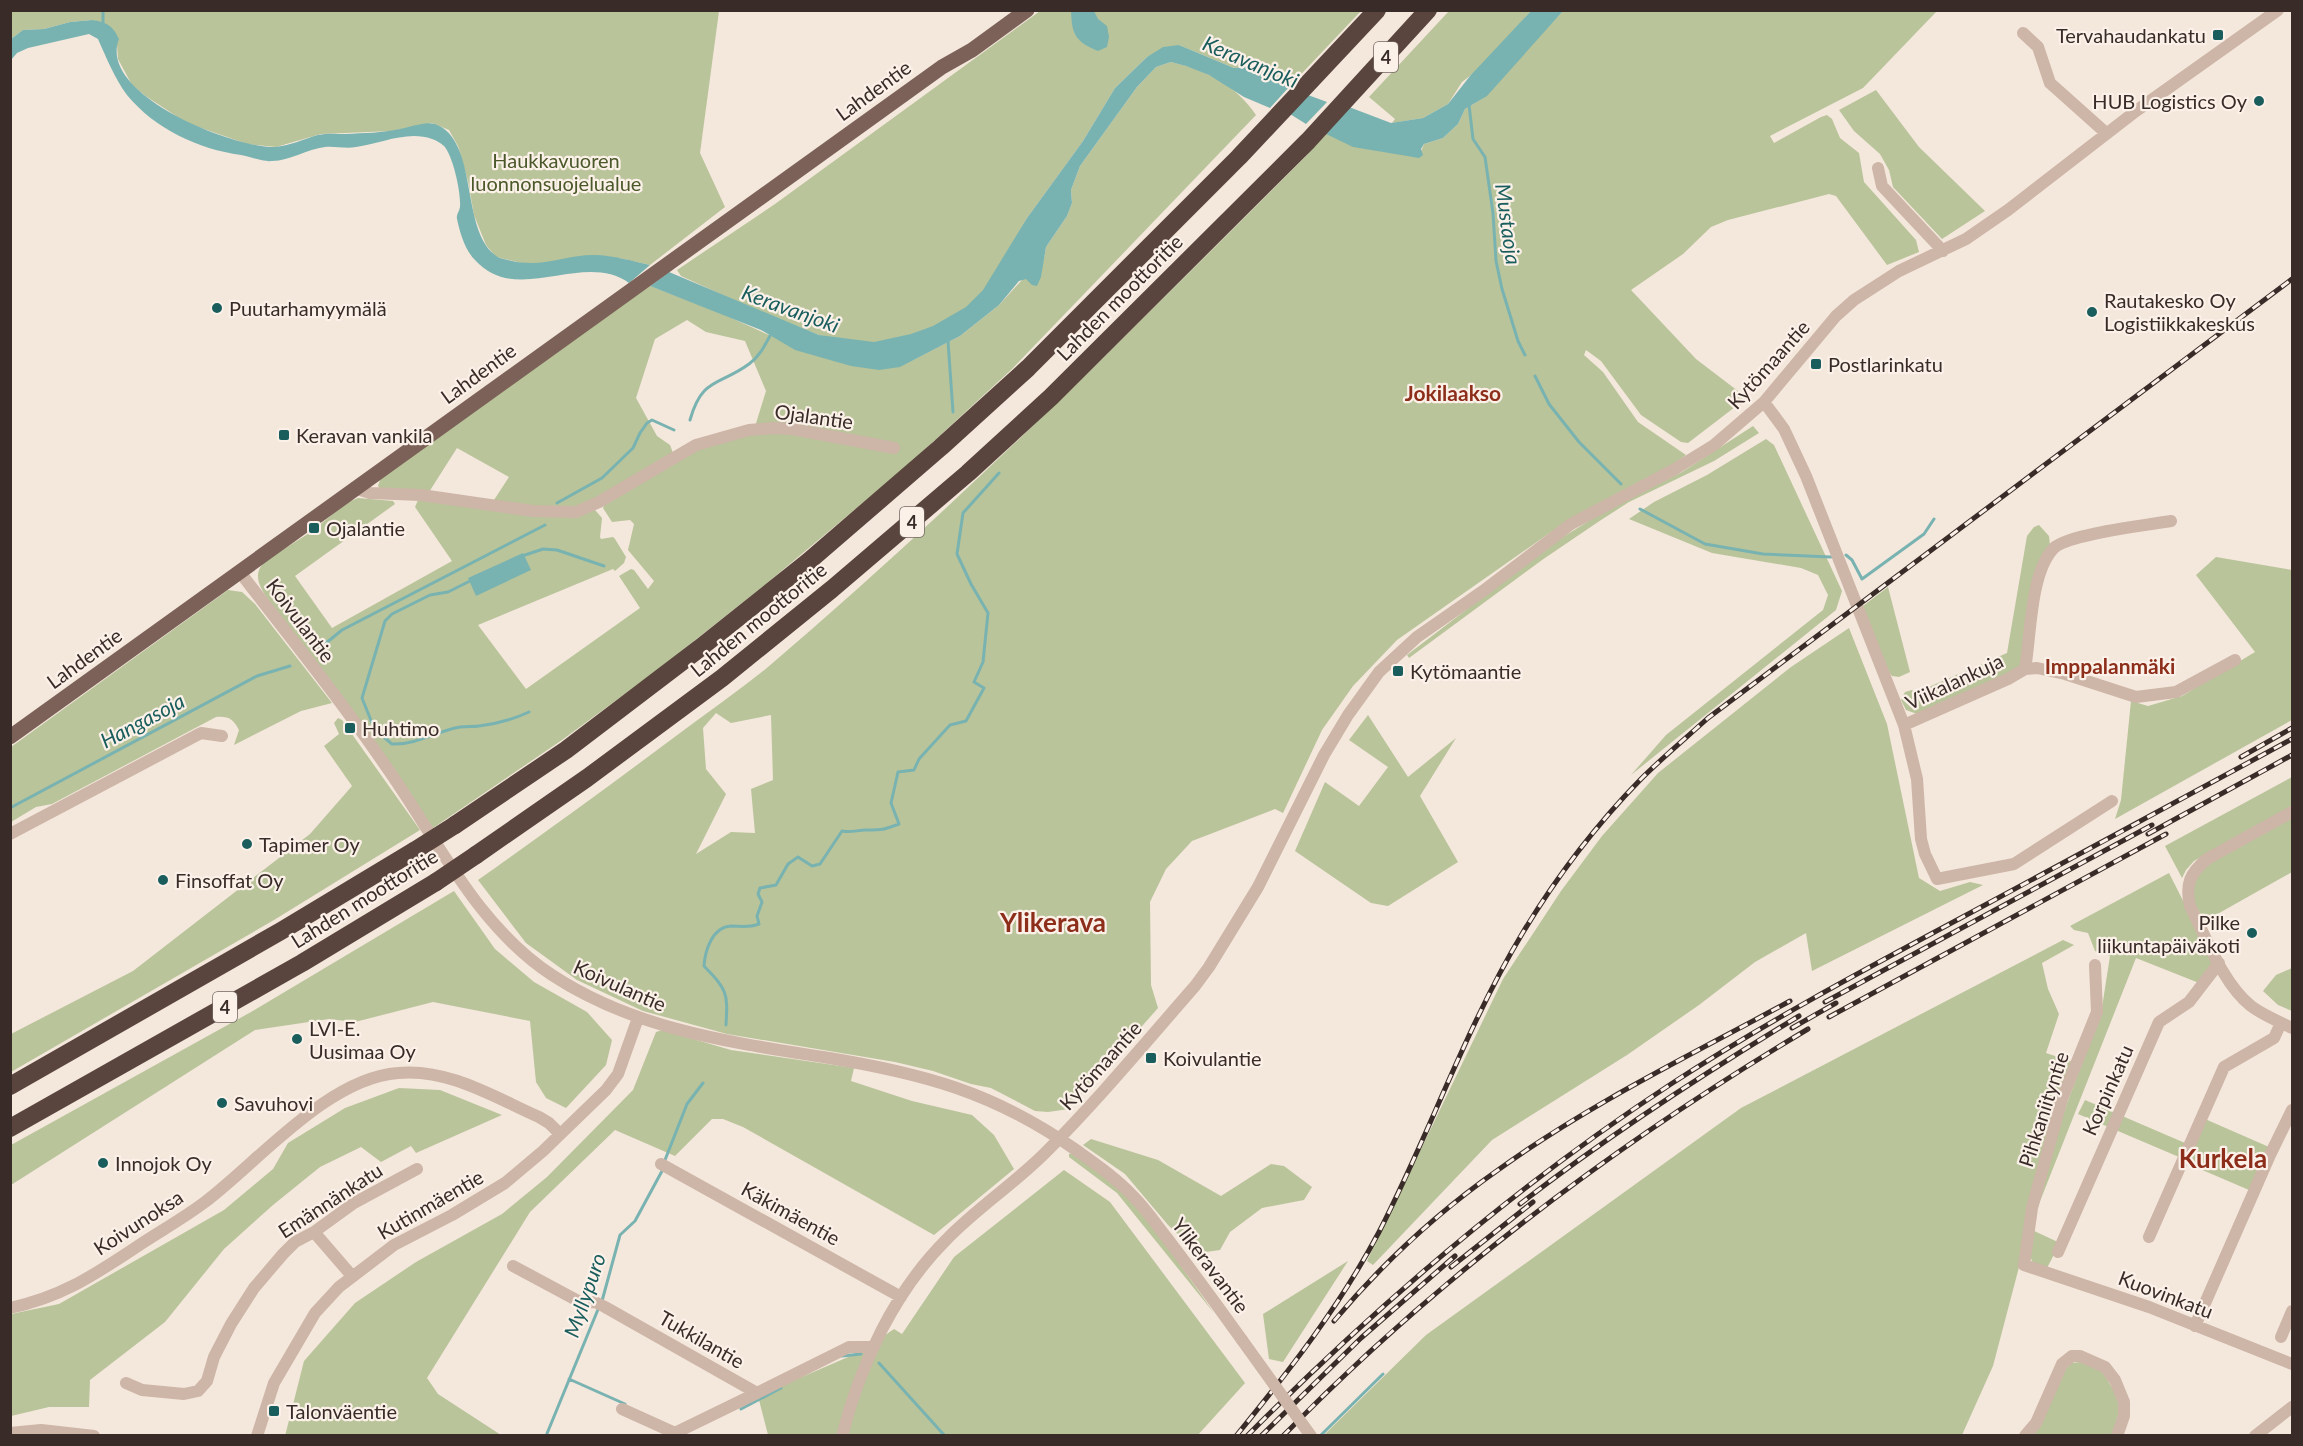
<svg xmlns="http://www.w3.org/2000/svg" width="2303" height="1446" viewBox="0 0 2303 1446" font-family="Lato,sans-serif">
	<rect width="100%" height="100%" fill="#f4e7dc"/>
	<path fill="#b9c49a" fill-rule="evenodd" d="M 11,10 L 719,11 L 700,153 L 725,207 L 650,265 L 619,258 L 526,264 L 496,257 L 486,245 L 474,215 L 468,181 L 458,146 L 449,130 L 432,123 L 392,131 L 321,134 L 276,147 L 247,144 L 187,123 L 147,97 L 132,85 L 118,59 L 117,45 L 92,20 L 70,22 L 44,29 L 23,30 L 11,39 Z
		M 1040,11 L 1361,11 L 1289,87 L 1270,72 L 1254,66 L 1234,68 L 1179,45 L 1147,57 L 1115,88 L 1083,141 L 1027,218 L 975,308 L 887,350 L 819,335 L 747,306 L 681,276 L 677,270 L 775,204 Z
		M 1449,11 L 1531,11 L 1479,69 L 1462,82 L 1448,104 L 1423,118 L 1392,123 L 1395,119 L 1369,97 Z
		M 1563,11 L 1937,11 L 1863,88 L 1770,136 L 1774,143 L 1821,117 L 1827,115 L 1832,119 L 1840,138 L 1859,153 L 1864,182 L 1916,240 L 1919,252 L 1887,265 L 1836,196 L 1829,194 L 1728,220 L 1711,227 L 1683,254 L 1631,290 L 1696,359 L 1751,401 L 1735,407 L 1688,443 L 1681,442 L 1641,415 L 1601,361 L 1586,350 L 1584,355 L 1603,372 L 1638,422 L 1686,455 L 1672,465 L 1571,518 L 1397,640 L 1353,686 L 1322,730 L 1283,813 L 1275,809 L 1192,841 L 1166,869 L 1150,902 L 1151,985 L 1158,1008 L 1069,1109 L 1048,1112 L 1035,1111 L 991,1088 L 971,1084 L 933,1071 L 895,1062 L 727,1034 L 643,1011 L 577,980 L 526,943 L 478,880 C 547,831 616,781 684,730 C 712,709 741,689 768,667 C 956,507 1131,331 1306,156 L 1326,131 L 1380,151 L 1419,157 L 1424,144 L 1443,138 L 1458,124 L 1465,109 L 1480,100 ZM 716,713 L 731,723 L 771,715 L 773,780 L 751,789 L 755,833 L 731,832 L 696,854 L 726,794 L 706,769 L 703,728 Z
		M 1171,62 C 1206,70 1236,85 1256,115 L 1012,369 L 908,465 L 761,588 L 656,671 L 562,740 L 433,828 L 388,762 L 265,595 C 257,582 254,572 266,560 L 311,532 L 346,503 L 358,498 L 393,501 L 395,504 L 295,576 L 332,628 L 452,561 L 415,507 L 418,500 L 566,516 L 595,510 L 602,518 L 600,537 L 601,539 L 613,537 L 615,539 L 626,557 L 624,563 L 615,571 L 613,569 L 478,625 L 526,689 L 640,608 L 619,576 L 631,569 L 634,570 L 648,589 L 654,581 L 628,550 L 634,524 L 630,520 L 612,522 L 603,508 L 606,501 L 695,451 L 714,443 L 753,433 L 766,391 L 745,341 L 706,332 L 687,320 L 655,339 L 636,398 L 657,436 L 670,445 L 673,453 L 597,499 L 575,509 L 525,507 L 494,500 L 509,477 L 457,448 L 429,492 L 381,490 L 378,486 L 381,477 L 632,296 L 634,297 L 650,286 L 718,312 L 771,336 L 788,337 L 827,350 L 838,358 L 866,364 L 880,364 L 911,361 L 960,336 L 999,305 L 1022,280 C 1023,267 1031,260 1044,258 L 1046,247 L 1067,216 L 1072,203 L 1071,190 L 1080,166 L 1137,87 L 1156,67 Z
		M 1876,90 L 1919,147 L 1985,211 L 1942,239 L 1893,187 L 1889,170 L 1880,154 L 1854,131 L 1839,110 Z
		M 1753,426 L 1759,433 L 1714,461 L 1629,502 L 1598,522 L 1542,560 L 1409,658 L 1407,655 L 1555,542 L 1608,509 L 1682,472 Z
		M 1766,439 L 1774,445 L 1842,591 L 1836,610 L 1631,775 L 1666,735 L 1823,610 L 1828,595 L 1818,575 L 1801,568 L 1712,553 L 1629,519 L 1654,502 L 1707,475 Z
		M 2039,525 L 2049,536 L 2050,545 L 2021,666 L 2010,674 L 1920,715 L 1906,710 L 1901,700 L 1905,692 L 1912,690 L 1915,693 L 2007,653 L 2027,536 L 2034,527 Z
		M 2216,557 L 2292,570 L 2292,720 L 2115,819 L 2121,800 L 2131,701 L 2148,706 L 2182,696 L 2255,652 L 2196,575 Z
		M 1888,587 L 1910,672 L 1899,677 L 1892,676 L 1885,667 L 1863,606 Z
		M 228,590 L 242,592 L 255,604 L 332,703 L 301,711 L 234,745 L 239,730 C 233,719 229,716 216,717 L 52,804 L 36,807 L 11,822 L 11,747 Z
		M 1849,628 L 1887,724 L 1919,878 L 1940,891 L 1970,882 L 1983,885 L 1812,971 L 1806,933 L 1755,962 L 1699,1005 L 1627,1055 L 1492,1140 L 1373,1265 L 1367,1261 L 1503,979 L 1561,891 L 1602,836 L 1658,773 L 1791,667 Z
		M 1368,715 L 1408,777 L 1456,738 L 1420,796 L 1458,862 L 1388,906 L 1371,903 L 1295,851 L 1325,782 L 1359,806 L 1388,767 L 1349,740 Z
		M 338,718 L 342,720 L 420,830 L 274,920 L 11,1072 L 11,1034 L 133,971 L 310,834 L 352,786 L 324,746 L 339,734 L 334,723 Z
		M 2292,777 L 2292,806 L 2194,861 L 2186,870 L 2182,878 L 2165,846 Z
		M 2292,816 L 2292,872 L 2205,921 C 2192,900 2186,893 2199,870 Z
		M 2169,873 L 2214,962 L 2199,983 L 2136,958 L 2033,1219 L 2034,1208 L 2067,1103 L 2101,1014 L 2110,956 L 2095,951 L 2088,933 L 2074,930 L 2070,926 Z
		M 454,891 L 495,949 L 534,982 L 587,1012 L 612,1040 L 606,1065 L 566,1108 L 546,1098 L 536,1082 L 530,1021 L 433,1002 L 355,1022 L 329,1019 L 255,1030 L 11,1185 L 11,1145 L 251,1012 Z
		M 2063,940 L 2074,945 L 2042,963 L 2048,989 L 2059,1014 L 2046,1053 L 2073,1062 L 1993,1366 L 1962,1435 L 1323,1436 L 1426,1335 L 1741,1108 Z
		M 2292,968 L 2292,1011 L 2278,1005 L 2263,991 L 2276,975 Z
		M 662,1030 L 731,1050 L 854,1068 L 851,1081 L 912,1101 L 972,1115 L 994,1135 L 1014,1169 L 934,1235 L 743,1127 L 723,1119 L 712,1119 L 675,1156 L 615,1130 L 530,1212 L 427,1378 L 438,1394 L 501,1435 L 285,1436 L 304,1361 L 355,1303 L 416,1262 L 502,1214 L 547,1177 L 633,1090 L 656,1032 Z
		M 399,1088 L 440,1090 L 502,1115 L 416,1153 L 411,1146 L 381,1162 L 361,1147 L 320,1167 L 273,1205 L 224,1249 L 165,1322 L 90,1380 L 89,1407 L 49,1407 L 11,1416 L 11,1314 L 59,1304 L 224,1210 L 273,1169 L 288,1143 L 345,1108 Z
		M 2085,1100 L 2185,1143 L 2179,1157 L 2078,1114 Z
		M 2205,1119 L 2269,1147 L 2249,1190 L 2186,1163 Z
		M 1091,1139 L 1158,1160 L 1221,1196 L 1271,1164 L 1284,1166 L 1312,1187 L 1304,1200 L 1262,1208 L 1230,1232 L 1220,1250 L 1199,1253 L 1168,1225 L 1125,1174 L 1083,1145 Z
		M 1073,1153 L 1117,1184 L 1143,1212 L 1214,1313 L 1117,1193 L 1069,1157 L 1069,1154 Z
		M 1064,1170 L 1110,1202 L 1245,1383 L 1197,1436 L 768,1435 L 758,1396 L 862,1351 L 894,1329 L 902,1334 L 954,1257 Z
		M 2032,1230 L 2060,1243 L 2047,1268 L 2033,1263 L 2029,1254 Z
		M 1348,1261 L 1283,1362 L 1269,1359 L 1263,1314 Z
		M 2080,1362 L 2099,1369 L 2106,1377 L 2115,1393 L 2120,1409 L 2112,1435 L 2032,1436 L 2065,1370 L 2071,1363 Z"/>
	<path fill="#79b3b1" d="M 1071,11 L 1094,11 L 1098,19 L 1107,26 L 1109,37 L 1107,47 L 1098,51 C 1075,41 1072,35 1071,11 Z
		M 1531,11 L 1563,11 L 1487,96 L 1465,109 L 1458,124 L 1443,138 L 1424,144 L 1421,149 L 1423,155 L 1419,158 L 1353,147 L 1324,133 L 1349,107 L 1391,123 L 1423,118 L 1448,104 L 1470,76 Z
		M 92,20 C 107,22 113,26 119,39 C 97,94 233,148 275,147 C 289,146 304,139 318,135 C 327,133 337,134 345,134 C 364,133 382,133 400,129 C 410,127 426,121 435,124 C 479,140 460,228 495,255 C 499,259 506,259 512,261 C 545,268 566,254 597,255 C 615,256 633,261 650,265 L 629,283 C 583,250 517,307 475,260 C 465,250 460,233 457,219 C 456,214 460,211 460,206 C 461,192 453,156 444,146 C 441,143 435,140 432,139 C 407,130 380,144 356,147 C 346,149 335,146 325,147 C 307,149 290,161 272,161 C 263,162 251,157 241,155 C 198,149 155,129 127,95 C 115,79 106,57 98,39 L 89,34 L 28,48 L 17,53 L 11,60 L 11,39 L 23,30 L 44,29 L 70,22 Z
		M 1179,45 L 1234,68 L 1254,66 L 1270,72 L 1289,87 L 1270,108 L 1244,97 L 1209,75 L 1186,66 L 1171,62 L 1156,67 L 1137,87 L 1080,166 L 1071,190 L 1072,203 L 1067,216 L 1046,247 L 1041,277 L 1037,286 L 1032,285 L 1026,279 L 1019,281 L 999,305 L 960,336 L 900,367 L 879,370 L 851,366 L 795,350 L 761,330 L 650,286 L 669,272 L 819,335 L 874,342 L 911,334 L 933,326 L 966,307 L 983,290 L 1027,218 L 1083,141 L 1115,88 L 1147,57 L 1163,47 Z
		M 1308,95 L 1327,102 L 1306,124 L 1290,114 Z
		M 523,553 L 531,570 L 476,596 L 468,578 Z"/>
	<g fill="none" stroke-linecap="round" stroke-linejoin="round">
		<path stroke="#79b3b1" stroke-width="3" d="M 103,10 L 103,24
			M 1469,105 L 1473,139 L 1485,157 L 1493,213 L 1496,261 L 1502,289 L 1518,341 L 1525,355
			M 948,341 L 953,412
			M 1535,376 L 1549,404 L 1579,442 L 1621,484
			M 690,420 C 702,377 719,386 749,364 C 760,356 765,345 771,334
			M 557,503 L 602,478 L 633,448 L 640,433 L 647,423 L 652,420 L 674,430
			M 1640,509 L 1705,544 L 1763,554 L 1831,557
			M 1846,555 L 1852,560 L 1862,579 L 1924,534 L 1934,519
			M 522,556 L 543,549 L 557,550 L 604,566
			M 320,648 L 342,630 L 545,525
			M 372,723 L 362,698 L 385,621 L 392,614 L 430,595 L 448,592 L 470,581
			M 380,734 L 392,744 C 417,745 437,731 460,727 C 467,726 473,727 479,726 C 496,724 514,719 529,712
			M 10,808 L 257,676 L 290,666
			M 726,1025 C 728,992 727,990 704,966 C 705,951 712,927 731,926 C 741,926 749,928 759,924 L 757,916 L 762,902 L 758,894 L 760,888 L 776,885 L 788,864 L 798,857 L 812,866 L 820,864 L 842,831 C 851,833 857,830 866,830 C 883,830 883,830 899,824 L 891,803 L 898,772 L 914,770 L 919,759 L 950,725 L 966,721 L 984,688 L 974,682 L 983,662 L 988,613 L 971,584 L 957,554 L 963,513 L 999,473
			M 665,1160 L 687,1104 L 703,1083
			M 602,1301 L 620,1235 L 635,1221 L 662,1171
			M 842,1356 L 861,1354
			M 879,1363 L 945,1436
			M 569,1379 L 625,1404
			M 741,1409 L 781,1388
			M 546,1436 L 599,1307
			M 1320,1436 L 1383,1374"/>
		<path stroke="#cdb5a7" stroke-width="12" d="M 2023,33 L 2038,47 L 2050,83 L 2106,133
			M 1878,168 L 1882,186 L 1943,251
			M 1764,402 L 1784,429 L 1806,476 L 1904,725 L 1917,779 L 1921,839 L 1925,854 L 1937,879 L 2014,864 L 2112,801
			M 354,488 L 370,493 L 421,495 L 533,511 L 576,512 L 599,502 L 696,445 L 749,430 L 774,428 L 792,429 L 894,448
			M 239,571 C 289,636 341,700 387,768 C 437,839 477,926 552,975 C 634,1029 729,1042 823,1057 C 922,1073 994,1092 1076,1150 C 1097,1165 1116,1178 1133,1196 C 1146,1209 1156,1224 1167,1238 C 1192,1271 1217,1305 1242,1340
			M 2025,669 L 2037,668 L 2065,674 L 2136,697 L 2176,692 L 2235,660
			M 1904,725 L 2008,679 L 2025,669 C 2031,636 2030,572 2054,548 C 2068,534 2148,525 2171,521
			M 2292,812 L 2207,859 C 2190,873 2185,884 2190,906 C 2206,937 2223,984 2251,1006 C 2263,1015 2278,1021 2292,1028
			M 10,834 L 201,733 L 222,736
			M 2095,965 L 2097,1012 L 2062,1099 L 2032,1208 L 2024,1265 L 2149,1307 L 2292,1364
			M 661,1164 L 901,1297
			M 314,1232 L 352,1276
			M 2149,1237 L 2224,1067 L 2274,1038 L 2281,1023
			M 2058,1252 L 2159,1022 L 2189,1002 L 2219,963
			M 513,1266 L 582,1303 L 595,1302 L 605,1307 L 757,1393 L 849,1347 L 874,1347
			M 10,1308 C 66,1296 98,1272 144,1242 C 164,1229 185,1217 205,1202 C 259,1161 328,1078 398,1073 C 448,1068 494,1097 539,1117 L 549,1123 L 560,1134
			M 2195,1326 L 2270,1155 L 2292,1110
			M 2281,1337 L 2292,1311
			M 126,1383 L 142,1390 L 184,1394 L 198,1391 L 207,1381 L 214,1357 L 231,1324 L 254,1288 L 283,1254 L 295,1242 L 314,1232 L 354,1203 L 417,1169
			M 622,1409 L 675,1433 L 757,1393
			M 10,1433 L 41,1430 L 94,1436
			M 257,1436 L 274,1383 L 315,1313 L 339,1287 L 394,1245 L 452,1215 L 505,1183 L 543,1151 L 606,1090 L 618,1074 L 638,1018
			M 842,1436 C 860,1365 894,1292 946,1240 C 977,1208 1014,1184 1045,1153 C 1098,1100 1146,1042 1195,986 L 1209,967 L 1258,887 L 1324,755 L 1348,715 L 1379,672 L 1417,637 L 1483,591 L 1571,524 L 1675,469 L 1714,445 L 1764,402 L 1836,316 L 1854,300 L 1899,271 L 1966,239 L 2008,210 L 2136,111 L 2278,10
			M 2025,1436 L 2036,1423 L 2062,1364 L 2072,1356 L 2080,1356 L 2105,1367 L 2115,1380 L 2124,1402 L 2124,1416 L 2117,1436
			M 2255,1436 L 2292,1407"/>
		<path stroke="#7c6158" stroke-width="15" d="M 10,737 L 942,67 L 972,50 L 1027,10"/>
		<path stroke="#5a453e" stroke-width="18" d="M 455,825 L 566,750 L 700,648 L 809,561 L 941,447 L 1028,368 L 1239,157 L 1377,10
			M 476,855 L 587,778 L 722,678 L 832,589 L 968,473 L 1051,397 L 1308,141 L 1428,10
			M 10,1086 L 281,931 L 414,851
			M 10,1128 L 302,963 L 436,882"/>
		<g stroke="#392c28" stroke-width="5">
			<path id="rail" d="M 2241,757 L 2292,728
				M 2148,834 L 2292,755
				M 1825,1002 L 2152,825
				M 1829,1017 L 2166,834
				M 1792,1028 L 1836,1003
				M 1520,1204 C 1609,1135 1703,1074 1799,1016
				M 1451,1267 L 1533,1202
				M 1334,1321 C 1381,1265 1438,1212 1498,1170 C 1589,1104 1691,1055 1790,1001
				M 1236,1436 C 1289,1371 1340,1306 1379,1232 C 1429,1135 1466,1027 1522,934 C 1555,879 1596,825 1641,779 C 1662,758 1686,738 1708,718 L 2292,279
				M 1247,1436 C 1377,1305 1517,1185 1671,1084 C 1772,1018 1879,962 1985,905 C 2088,850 2190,794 2292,739
				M 1261,1436 L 1361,1338 L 1455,1256
				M 1283,1436 C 1439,1276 1617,1143 1808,1029"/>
		</g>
		<use href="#rail" stroke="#fbf1e9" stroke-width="3" stroke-dasharray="9" stroke-linecap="butt"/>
		<path stroke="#cdb5a7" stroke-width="12" d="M 1242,1340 L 1311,1436"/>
		<path stroke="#5a453e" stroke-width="18" d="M 414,851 L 455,825
			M 436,882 L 476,855"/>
	</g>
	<g fill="#1a5d5d" stroke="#fbf1e9" stroke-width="2">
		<rect x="2212" y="29" width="12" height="12" rx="3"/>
		<circle cx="2259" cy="101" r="6"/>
		<circle cx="217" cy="308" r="6"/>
		<circle cx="2092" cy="312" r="6"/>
		<rect x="1810" y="358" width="12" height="12" rx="3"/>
		<rect x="278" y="429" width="12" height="12" rx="3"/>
		<rect x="308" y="522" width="12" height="12" rx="3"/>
		<rect x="1392" y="665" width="12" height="12" rx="3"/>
		<rect x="344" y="722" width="12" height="12" rx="3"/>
		<circle cx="247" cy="844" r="6"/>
		<circle cx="163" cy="880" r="6"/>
		<circle cx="2252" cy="933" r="6"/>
		<circle cx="297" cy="1039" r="6"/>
		<rect x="1145" y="1052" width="12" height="12" rx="3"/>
		<circle cx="222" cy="1103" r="6"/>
		<circle cx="103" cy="1163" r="6"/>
		<rect x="268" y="1405" width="12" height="12" rx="3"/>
	</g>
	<g text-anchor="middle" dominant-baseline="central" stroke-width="4.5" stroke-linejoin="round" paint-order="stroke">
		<g fill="#fbf1e9" stroke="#736762" stroke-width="1.5">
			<rect x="1374" y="42" width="24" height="30" rx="4.5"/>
			<rect x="900" y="507" width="24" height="30" rx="4.5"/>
			<rect x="213" y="992" width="24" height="30" rx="4.5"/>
		</g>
		<g font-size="18" font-weight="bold" fill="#392c28">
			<text x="1386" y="57">4</text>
			<text x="912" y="522">4</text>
			<text x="225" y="1007">4</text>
		</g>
		<g font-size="20" fill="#392c28" stroke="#fbf1e9" text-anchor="start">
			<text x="2206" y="35" text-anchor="end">Tervahaudankatu</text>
			<text x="2247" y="101" text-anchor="end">HUB Logistics Oy</text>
			<text x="2104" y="300">Rautakesko Oy<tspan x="2104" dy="23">Logistiikkakeskus</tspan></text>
			<text x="229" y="308">Puutarhamyymälä</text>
			<text x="1828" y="364">Postlarinkatu</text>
			<text x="296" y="435">Keravan vankila</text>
			<text x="326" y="528">Ojalantie</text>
			<text x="1410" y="671">Kytömaantie</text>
			<text x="362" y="728">Huhtimo</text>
			<text x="259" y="844">Tapimer Oy</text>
			<text x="175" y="880">Finsoffat Oy</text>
			<text x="2240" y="922" text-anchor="end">Pilke<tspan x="2240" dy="23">liikuntapäiväkoti</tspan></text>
			<text x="309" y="1028">LVI-E.<tspan x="309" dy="23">Uusimaa Oy</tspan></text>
			<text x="1163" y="1058">Koivulantie</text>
			<text x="234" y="1103">Savuhovi</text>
			<text x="115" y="1163">Innojok Oy</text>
			<text x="286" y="1411">Talonväentie</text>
		</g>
		<g font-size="20" fill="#392c28" stroke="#fbf1e9">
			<text transform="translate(873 90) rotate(-36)">Lahdentie</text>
			<text transform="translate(1119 297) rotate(-45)">Lahden moottoritie</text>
			<text transform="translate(1768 364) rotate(-48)">Kytömaantie</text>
			<text transform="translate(478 373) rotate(-36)">Lahdentie</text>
			<text transform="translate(814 416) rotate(8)">Ojalantie</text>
			<text transform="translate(758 619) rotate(-39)">Lahden moottoritie</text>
			<text transform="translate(301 620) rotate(53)">Koivulantie</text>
			<text transform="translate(84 658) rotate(-36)">Lahdentie</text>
			<text transform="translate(1954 681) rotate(-25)">Viikalankuja</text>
			<text transform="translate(364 898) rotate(-32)">Lahden moottoritie</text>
			<text transform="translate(620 985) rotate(24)">Koivulantie</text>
			<text transform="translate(1100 1065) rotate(-48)">Kytömaantie</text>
			<text transform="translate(2107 1090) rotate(-66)">Korpinkatu</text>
			<text transform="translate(2043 1109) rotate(-72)">Pihkaniityntie</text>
			<text transform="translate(330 1200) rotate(-33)">Emännänkatu</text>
			<text transform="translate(430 1204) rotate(-30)">Kutinmäentie</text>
			<text transform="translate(791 1213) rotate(29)">Käkimäentie</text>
			<text transform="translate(138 1222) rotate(-33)">Koivunoksa</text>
			<text transform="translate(1211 1265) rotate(53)">Ylikeravantie</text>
			<text transform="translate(2166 1294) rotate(21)">Kuovinkatu</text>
			<text transform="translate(702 1339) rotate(30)">Tukkilantie</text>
		</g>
		<g font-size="20" fill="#4b592a" stroke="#fbf1e9">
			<text x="556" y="160">Haukkavuoren<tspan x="556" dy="23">luonnonsuojelualue</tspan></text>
		</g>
		<g font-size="21" font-style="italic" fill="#1a5d5d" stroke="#fbf1e9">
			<text transform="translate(1251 61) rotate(23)">Keravanjoki</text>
			<text transform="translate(1509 224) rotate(82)">Mustaoja</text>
			<text transform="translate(791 308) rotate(20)">Keravanjoki</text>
			<text transform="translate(142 720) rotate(-28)">Hangasoja</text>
			<text transform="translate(584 1295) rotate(-71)">Myllypuro</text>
		</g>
		<g font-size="21" font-weight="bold" fill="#8d2e1b" stroke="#fbf1e9">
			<text x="1453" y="392">Jokilaakso</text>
			<text x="2110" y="665">Imppalanmäki</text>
		</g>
		<g font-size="26" font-weight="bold" fill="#8d2e1b" stroke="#fbf1e9">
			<text x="1053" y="922">Ylikerava</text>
			<text x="2223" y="1158">Kurkela</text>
		</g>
	</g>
	<rect width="2303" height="1446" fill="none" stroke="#392c28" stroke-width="24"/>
</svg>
